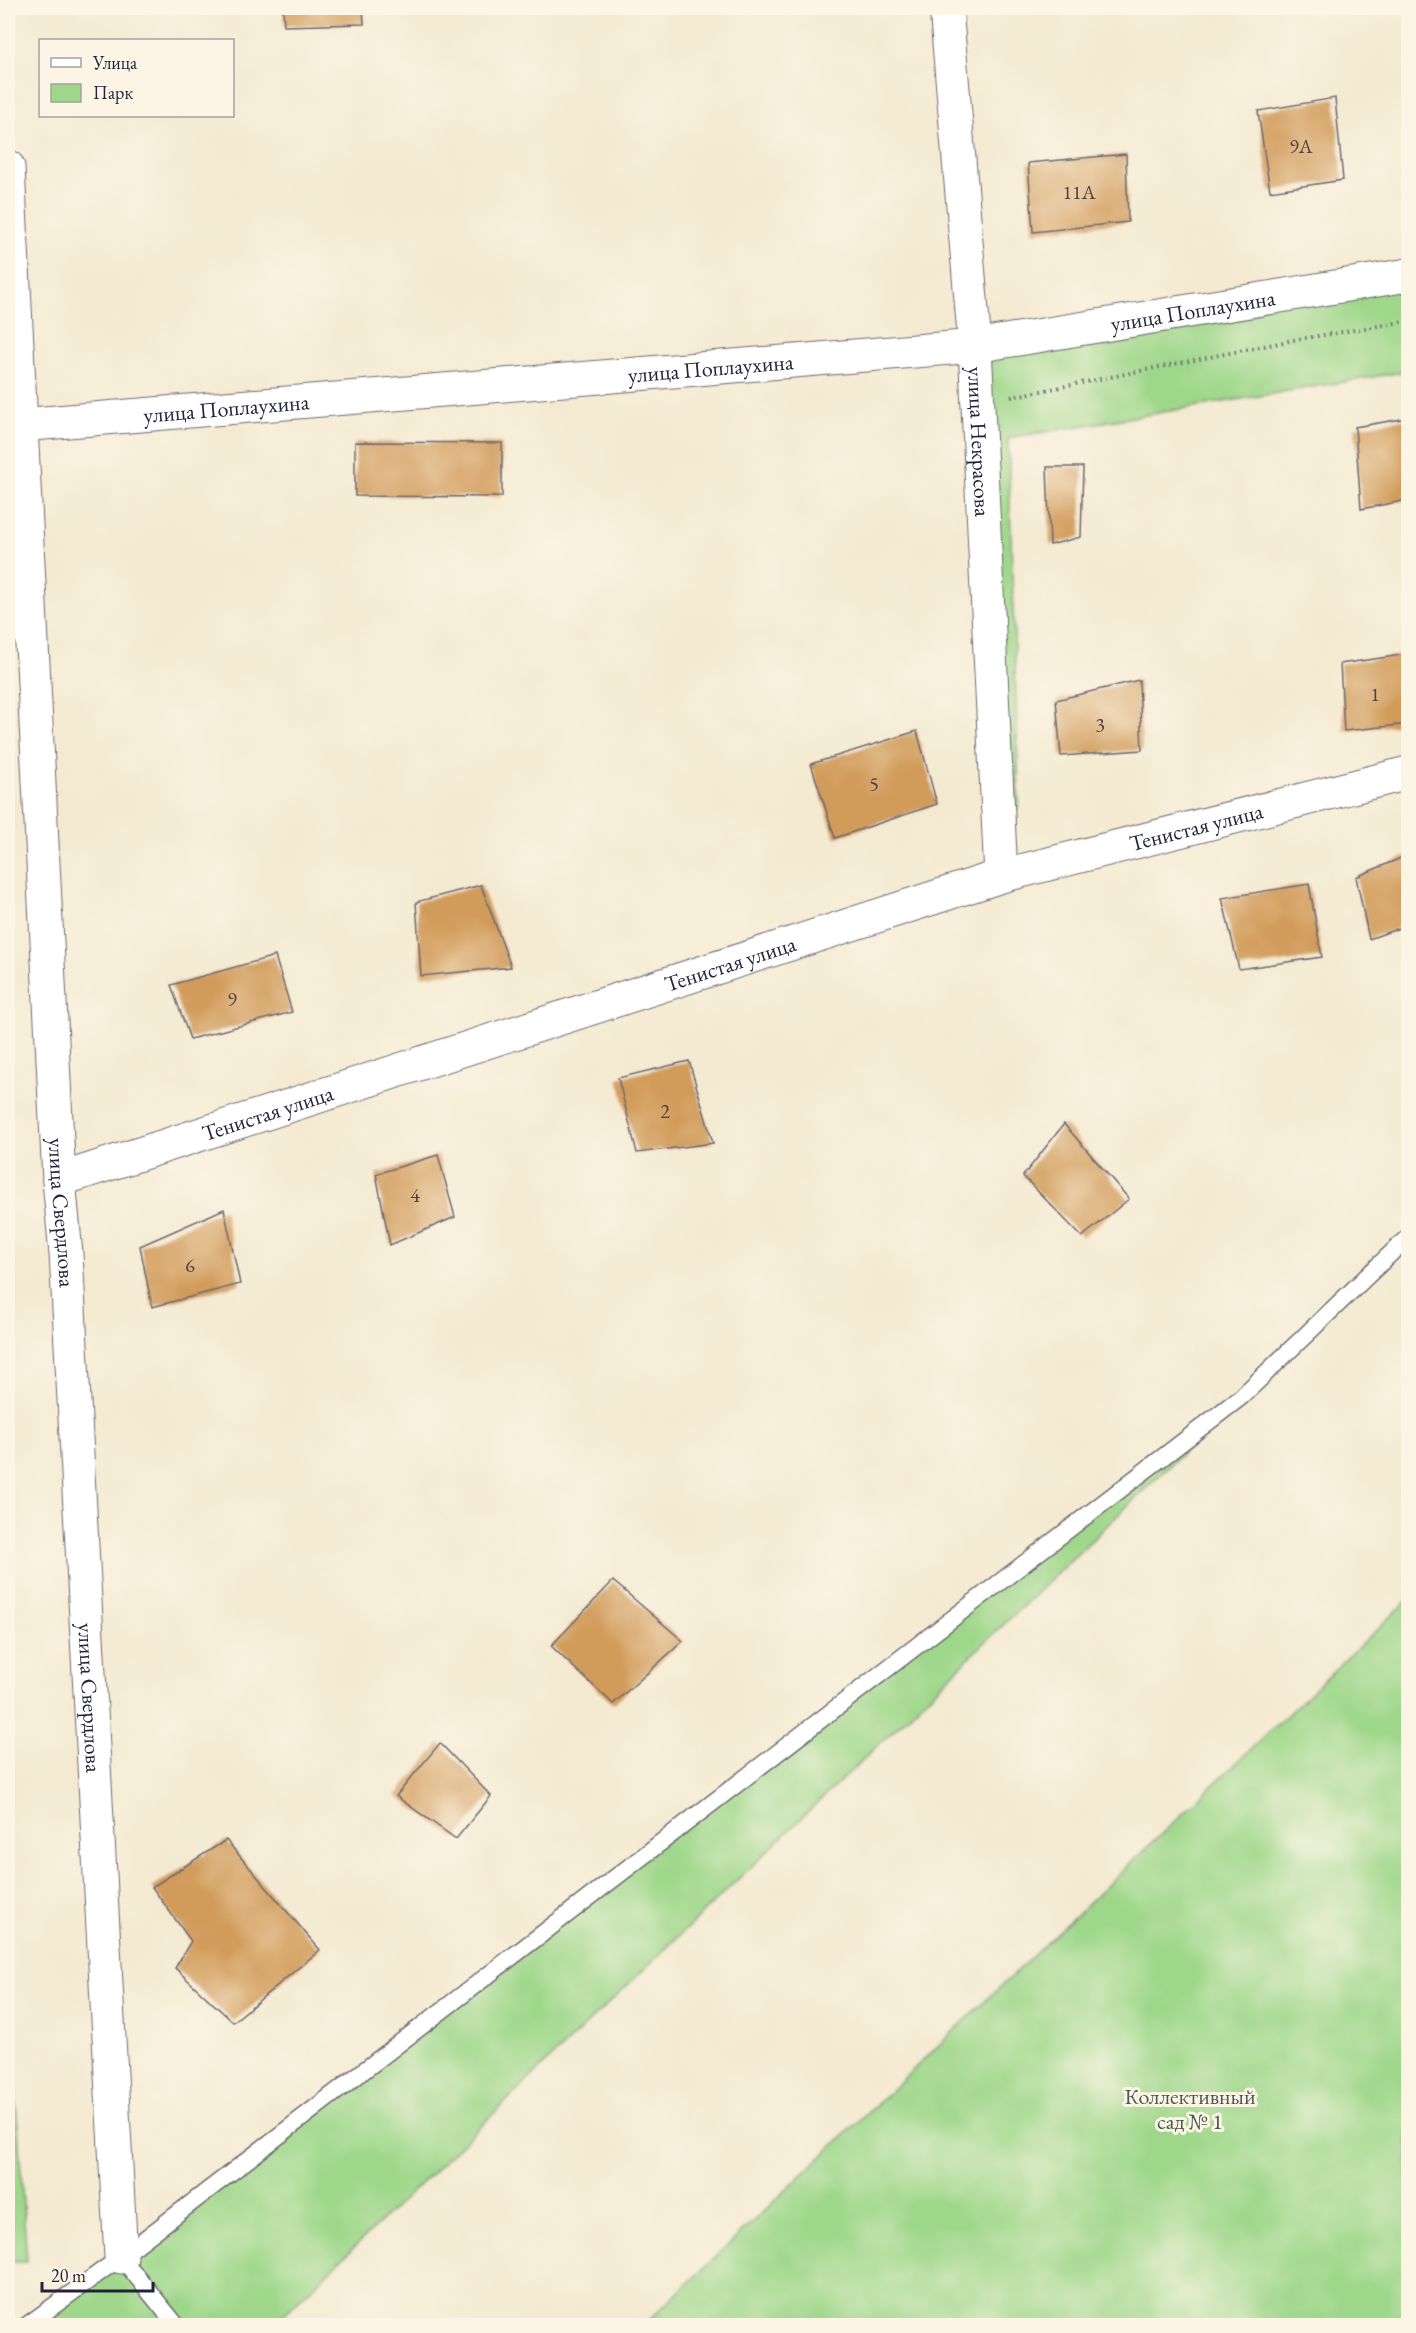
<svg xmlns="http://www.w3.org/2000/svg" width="1416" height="2333" viewBox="0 0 1416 2333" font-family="'EB Garamond',serif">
	<rect width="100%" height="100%" fill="#fcf5e5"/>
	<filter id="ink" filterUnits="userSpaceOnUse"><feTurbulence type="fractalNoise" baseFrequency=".0167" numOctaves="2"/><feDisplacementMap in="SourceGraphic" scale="12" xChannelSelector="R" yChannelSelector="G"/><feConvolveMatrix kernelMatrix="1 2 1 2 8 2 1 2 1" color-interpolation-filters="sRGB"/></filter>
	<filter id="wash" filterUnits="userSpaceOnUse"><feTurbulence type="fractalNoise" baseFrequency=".008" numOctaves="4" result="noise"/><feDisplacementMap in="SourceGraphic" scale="24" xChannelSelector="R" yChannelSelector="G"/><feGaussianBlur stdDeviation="1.35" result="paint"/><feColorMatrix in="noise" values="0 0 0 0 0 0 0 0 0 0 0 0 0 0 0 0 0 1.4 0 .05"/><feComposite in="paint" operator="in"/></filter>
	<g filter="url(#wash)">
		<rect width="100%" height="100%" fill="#f4ead1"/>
		<path fill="#9ed78a" stroke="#607c62" stroke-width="1.5" d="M 1408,275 L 1408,371 L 1008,438 L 1019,803 L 1001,876 L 975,346 Z
			M 1241,1397 L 273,2325 L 26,2326 Z
			M 1408,1600 L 1408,2325 L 644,2325 Z
			M 8,1984 L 27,2262 L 8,2262 Z"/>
		<g id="blocks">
			<path fill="#d19b5a" d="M 283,8 L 363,8 L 364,24 L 284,26 Z
				M 1335,98 L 1343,180 L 1270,191 L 1258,111 Z
				M 1126,154 L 1128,222 L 1033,232 L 1028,163 Z
				M 1408,418 L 1408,500 L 1361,509 L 1355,427 Z
				M 355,442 L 502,443 L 502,497 L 355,496 Z
				M 1047,467 L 1083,467 L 1081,537 L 1050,545 Z
				M 1408,654 L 1408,724 L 1344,731 L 1340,664 Z
				M 1139,680 L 1142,750 L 1061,756 L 1056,700 Z
				M 917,731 L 937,804 L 835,838 L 811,764 Z
				M 1408,855 L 1408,925 L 1369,939 L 1356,877 Z
				M 1309,884 L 1322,957 L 1239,969 L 1222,898 Z
				M 481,885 L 511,967 L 421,976 L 416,902 Z
				M 275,956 L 292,1012 L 190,1039 L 171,985 Z
				M 689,1061 L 713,1143 L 637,1153 L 618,1078 Z
				M 1064,1124 L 1129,1199 L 1082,1237 L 1023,1176 Z
				M 438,1155 L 455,1217 L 390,1245 L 376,1174 Z
				M 224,1209 L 240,1284 L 152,1307 L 140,1246 Z
				M 613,1581 L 683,1641 L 613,1704 L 551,1646 Z
				M 440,1743 L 491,1796 L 456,1839 L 396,1796 Z
				M 226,1840 L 320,1950 L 233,2022 L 175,1968 L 191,1941 L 152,1887 Z"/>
		</g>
	</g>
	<g filter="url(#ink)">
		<use href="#blocks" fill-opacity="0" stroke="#6c6870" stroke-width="1.5"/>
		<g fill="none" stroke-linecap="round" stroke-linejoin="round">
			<g stroke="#6c6870" stroke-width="19">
				<path id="lane" d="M 121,2257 L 177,2326
					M 26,2326 L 121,2257 L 1241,1397 L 1408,1237"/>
			</g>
			<g stroke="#6c6870" stroke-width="35">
				<g id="street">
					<path id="s1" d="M 946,8 L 975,346 L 1001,876"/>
					<path id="s2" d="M 8,167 L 59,1180 L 66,1254 L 121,2257"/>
					<path id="s3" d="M 59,1180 L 1001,876 L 1408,773"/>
				</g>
			</g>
			<g stroke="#6c6870" stroke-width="35">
				<g id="secondary">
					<path id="s4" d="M 8,426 L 975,346 L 1408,275"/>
				</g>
			</g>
			<path stroke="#6c6870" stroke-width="4" stroke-dasharray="1.5 4.5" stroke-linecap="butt" d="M 1011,397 L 1294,340 L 1408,321"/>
			<use href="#lane" stroke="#fff" stroke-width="16"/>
			<use href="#street" stroke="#fff" stroke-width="33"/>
			<use href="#secondary" stroke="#fff" stroke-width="33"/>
		</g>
	</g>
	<g text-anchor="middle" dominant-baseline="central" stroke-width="6" stroke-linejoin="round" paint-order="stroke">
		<g font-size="20" fill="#4e4043">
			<text x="1301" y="146">9А</text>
			<text x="1079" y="192">11А</text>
			<text x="1375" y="694">1</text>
			<text x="1100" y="725">3</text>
			<text x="874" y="784">5</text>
			<text x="232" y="999">9</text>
			<text x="665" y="1111">2</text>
			<text x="415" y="1195">4</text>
			<text x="190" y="1265">6</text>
		</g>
		<g font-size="22" fill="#22223b" stroke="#fcf5e5">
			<text stroke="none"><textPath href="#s4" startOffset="1191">улица Поплаухина</textPath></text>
			<text stroke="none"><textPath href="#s4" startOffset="705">улица Поплаухина</textPath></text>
			<text stroke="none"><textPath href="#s4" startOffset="219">улица Поплаухина</textPath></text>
			<text stroke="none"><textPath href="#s1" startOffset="435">улица Некрасова</textPath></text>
			<text stroke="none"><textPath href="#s3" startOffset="1191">Тенистая улица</textPath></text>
			<text stroke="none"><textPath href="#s3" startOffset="705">Тенистая улица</textPath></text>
			<text stroke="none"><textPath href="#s3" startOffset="219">Тенистая улица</textPath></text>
			<text stroke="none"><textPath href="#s2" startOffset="1047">улица Свердлова</textPath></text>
			<text stroke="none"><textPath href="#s2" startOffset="1533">улица Свердлова</textPath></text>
		</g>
		<g font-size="22" fill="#475853" stroke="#fcf5e5">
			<text x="1190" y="2096">Коллективный<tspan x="1190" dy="25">сад № 1</tspan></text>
		</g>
	</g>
	<rect width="1416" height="2333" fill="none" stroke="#fcf5e5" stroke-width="30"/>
	<rect x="39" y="39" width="195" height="78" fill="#fcf5e5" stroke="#a5a1a1" stroke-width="1.5"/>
	<rect x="51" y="58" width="30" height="9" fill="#ffffff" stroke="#a5a1a1" stroke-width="1.5"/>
	<text x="93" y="69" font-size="18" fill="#22223b">Улица</text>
	<rect x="51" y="84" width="30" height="18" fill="#9ed78a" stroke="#a5a1a1" stroke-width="1.5"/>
	<text x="93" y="99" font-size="18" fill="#22223b">Парк</text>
	<path d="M42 2282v9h111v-9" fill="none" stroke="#22223b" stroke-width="3"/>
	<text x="51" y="2282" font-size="18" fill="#22223b" stroke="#fcf5e5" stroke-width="4.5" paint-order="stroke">20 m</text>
</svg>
